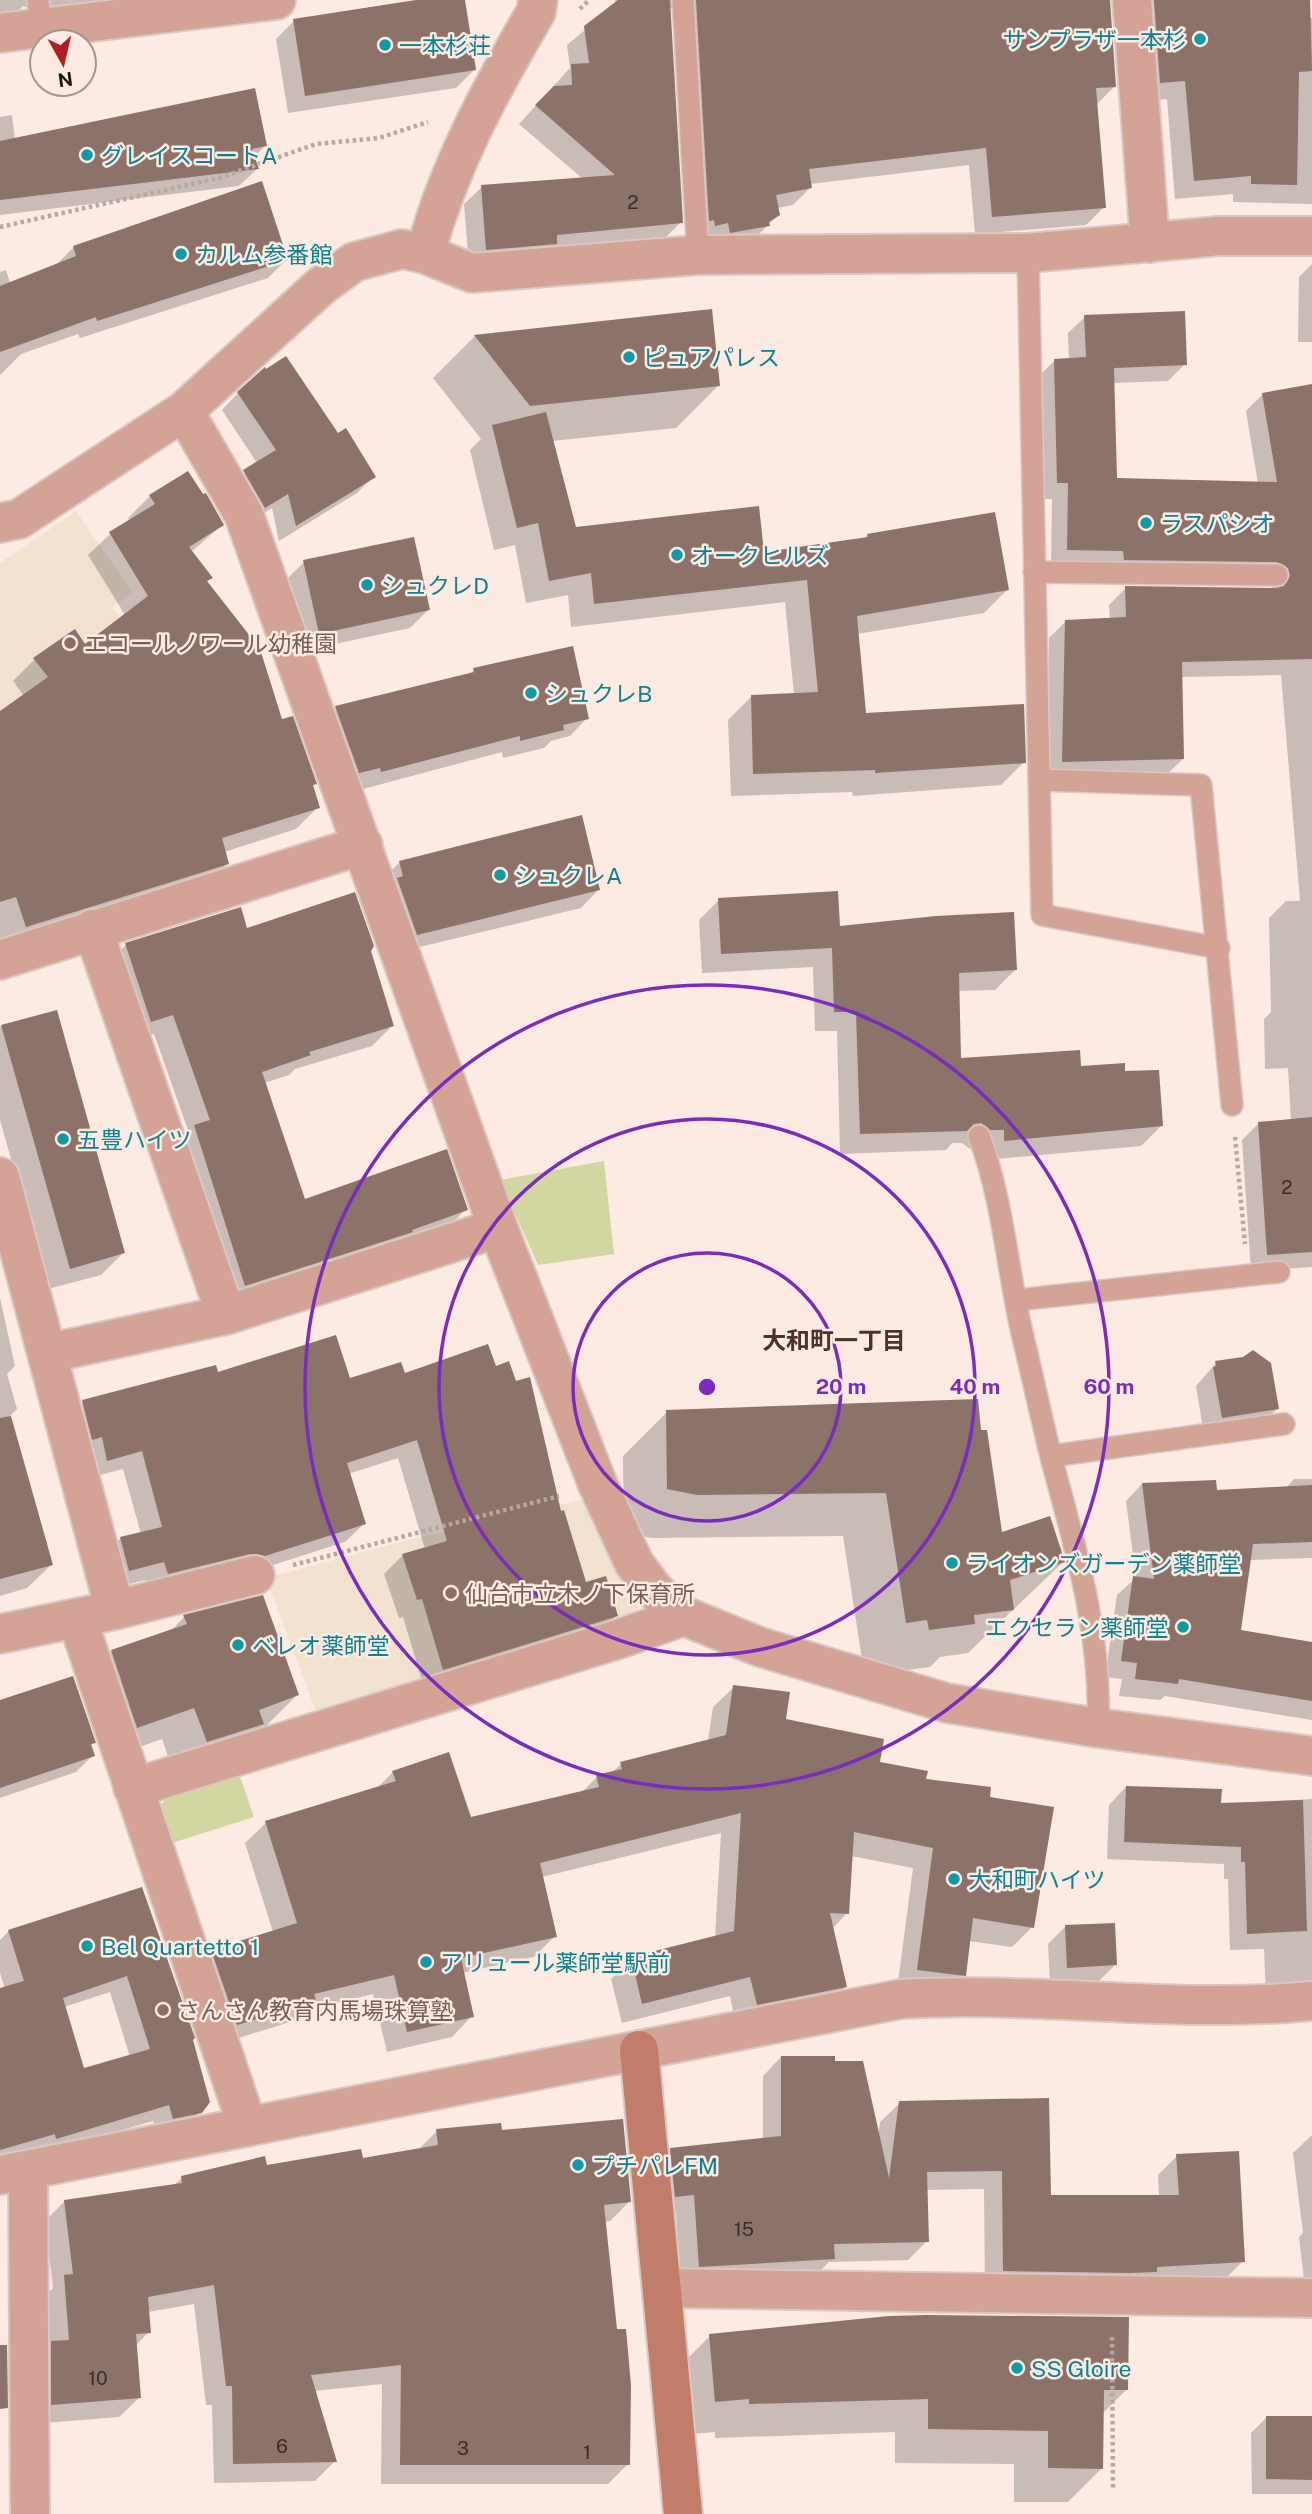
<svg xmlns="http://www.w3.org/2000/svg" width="1312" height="2514" viewBox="0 0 1312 2514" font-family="'Public Sans','Noto Sans JP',sans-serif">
	<rect width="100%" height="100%" fill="#fceae3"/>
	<path fill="#f3e1d0" d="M 76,511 L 132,592 L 112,607 L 170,680 L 0,773 L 0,563 Z
		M 585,1499 L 638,1607 L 638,1617 L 317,1714 L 266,1578 L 408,1540 Z"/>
	<path fill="#d2d6a0" d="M 604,1161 L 614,1254 L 538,1265 L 500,1180 Z
		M 238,1771 L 254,1817 L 172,1843 L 160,1808 L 169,1791 Z"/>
	<path fill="#0003" fill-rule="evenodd" d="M 0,0 L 144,0 L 135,10 L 31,9 L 23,6 L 6,24 L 0,25 Z
		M 427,0 L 464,0 L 474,70 L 456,88 L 288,113 L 276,39 L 294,21 Z
		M 615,0 L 1001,0 L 1115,86 L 1096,105 L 1104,207 L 1086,225 L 975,234 L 969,165 L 810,184 L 811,187 L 793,205 L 777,208 L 778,215 L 750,243 L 698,242 L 679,17 L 668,5 L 681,222 L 663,240 L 469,267 L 464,204 L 482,187 L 583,179 L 519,124 L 570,68 L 567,45 L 615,5 Z
		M 1154,0 L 1309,0 L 1309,18 L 1312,18 L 1312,204 L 1233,202 L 1233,194 L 1175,199 L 1167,99 L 1142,101 L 1136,18 Z
		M 12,115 L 15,140 L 266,145 L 253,158 L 257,169 L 239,186 L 0,215 L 0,117 Z
		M 74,247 L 286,260 L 268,278 L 80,338 L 78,334 L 21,354 L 0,375 L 0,272 L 6,270 L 10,283 L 56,265 Z
		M 1312,264 L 1312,342 L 1298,342 L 1299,277 Z
		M 711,311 L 718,386 L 676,428 L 552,441 L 575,529 L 763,554 L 863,540 L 868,535 L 1007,590 L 984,613 L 857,634 L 864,715 L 1024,762 L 1001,785 L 853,796 L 852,792 L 731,796 L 728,720 L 751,697 L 794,695 L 785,602 L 571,627 L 568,595 L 526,603 L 515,545 L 494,550 L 470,450 L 481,439 L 433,378 L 475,336 Z
		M 1085,317 L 1185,364 L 1168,381 L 1113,383 L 1115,480 L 1258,484 L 1246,411 L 1263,394 L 1312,386 L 1312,1267 L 1251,1271 L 1242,1140 L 1259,1123 L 1291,1121 L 1288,1068 L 1265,1069 L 1264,1019 L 1271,1012 L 1269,918 L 1286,901 L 1300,901 L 1281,675 L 1181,677 L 1183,759 L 1166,775 L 1046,778 L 1049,638 L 1066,621 L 1110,620 L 1109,605 L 1126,588 L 1273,590 L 1272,585 L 1051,566 L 1052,499 L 1041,499 L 1038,377 L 1054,361 L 1069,360 L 1068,333 Z
		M 238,393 L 337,436 L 374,476 L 357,493 L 279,541 L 272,508 L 248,523 L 228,488 L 257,463 L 222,410 Z
		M 150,496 L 222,525 L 191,552 L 210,578 L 206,582 L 281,721 L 312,786 L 318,807 L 296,829 L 224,852 L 227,864 L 205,886 L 4,948 L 0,937 L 0,712 L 24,696 L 13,681 L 35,659 L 85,646 L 125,615 L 88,555 L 110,534 L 130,521 L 128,518 Z
		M 304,562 L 428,610 L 410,628 L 302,651 L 286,580 Z
		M 474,670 L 587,718 L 570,736 L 551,741 L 544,748 L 503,758 L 502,752 L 363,789 L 362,785 L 341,790 L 318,725 L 336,708 L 468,676 Z
		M 400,862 L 598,890 L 581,908 L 399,952 L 382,880 Z
		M 719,900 L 1015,970 L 995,990 L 957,991 L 960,1060 L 1124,1073 L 1161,1126 L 1141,1146 L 985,1160 L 984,1149 L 970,1149 L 962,1143 L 952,1143 L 946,1150 L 840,1154 L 837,1031 L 815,1031 L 813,967 L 702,973 L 699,920 Z
		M 246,930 L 369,951 L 392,1026 L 372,1046 L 295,1069 L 289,1075 L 264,1083 L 304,1201 L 466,1209 L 447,1229 L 226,1304 L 176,1146 L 189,1133 L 154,1034 L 131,1041 L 107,964 L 126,945 Z
		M 56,1012 L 123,1253 L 101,1275 L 48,1289 L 0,1120 L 0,1027 Z
		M 0,1298 L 15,1366 L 7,1374 L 17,1409 L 9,1417 L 51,1565 L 27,1588 L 0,1596 Z
		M 1216,1363 L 1277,1409 L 1259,1427 L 1204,1435 L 1196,1386 Z
		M 217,1374 L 349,1380 L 404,1375 L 560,1513 L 585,1584 L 616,1616 L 597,1635 L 424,1688 L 403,1617 L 399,1618 L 384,1574 L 403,1555 L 425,1549 L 398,1458 L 348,1474 L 364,1524 L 345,1542 L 245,1574 L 150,1592 L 145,1580 L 110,1589 L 102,1557 L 121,1538 L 141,1534 L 123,1469 L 89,1478 L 64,1421 L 83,1402 Z
		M 667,1412 L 979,1432 L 1001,1535 L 1063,1562 L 968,1653 L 940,1657 L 930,1667 L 885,1673 L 884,1663 L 863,1666 L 843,1536 L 652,1538 L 624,1533 L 623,1456 Z
		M 1294,1479 L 1312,1479 L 1312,1558 L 1249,1560 L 1239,1631 L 1312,1643 L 1312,1720 L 1165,1696 L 1160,1700 L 1119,1696 L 1122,1679 L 1105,1677 L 1117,1595 L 1136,1578 L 1126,1501 L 1142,1484 L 1215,1491 L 1286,1488 Z
		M 184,1617 L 297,1695 L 265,1727 L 174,1774 L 162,1739 L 105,1759 L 79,1684 L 112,1651 L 170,1632 Z
		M 734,1687 L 784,1721 L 878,1763 L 988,1798 L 1032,1927 L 1012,1947 L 969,1941 L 964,1975 L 943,1995 L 897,1990 L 913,1868 L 851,1856 L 847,1913 L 832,1929 L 845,1987 L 824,2007 L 736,2025 L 730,1996 L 622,2023 L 611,1979 L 632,1959 L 715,1938 L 721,1833 L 542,1877 L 555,1936 L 534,1957 L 462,1973 L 472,2016 L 452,2037 L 387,2052 L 373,1994 L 302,2012 L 293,2021 L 216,2045 L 192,1972 L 212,1951 L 273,1932 L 245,1843 L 266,1823 L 377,1788 L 393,1772 L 470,1819 L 581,1793 L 597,1777 L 612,1773 L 621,1764 L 708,1741 L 713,1707 Z
		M 0,1702 L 94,1742 L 90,1746 L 93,1755 L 76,1772 L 0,1798 Z
		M 1126,1787 L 1219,1804 L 1312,1799 L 1312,2001 L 1266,1998 L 1264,1949 L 1230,1950 L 1228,1879 L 1224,1879 L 1224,1864 L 1107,1859 L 1109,1805 Z
		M 141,1889 L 191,2040 L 200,2112 L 183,2130 L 157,2135 L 153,2121 L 39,2154 L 0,2161 L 0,1990 L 5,1989 L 0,1973 L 0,1940 L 8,1932 ZM 110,1992 L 130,2057 L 83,2070 L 64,2007 Z
		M 1066,1926 L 1115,1965 L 1097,1983 L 1050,1985 L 1048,1944 Z
		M 781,2057 L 834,2063 L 878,2138 L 880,2122 L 900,2103 L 1049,2197 L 1159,2197 L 1158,2175 L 1177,2156 L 1243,2261 L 1224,2280 L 985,2290 L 984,2189 L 926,2190 L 927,2241 L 908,2260 L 829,2262 L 814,2277 L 681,2285 L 676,2213 L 656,2215 L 652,2168 L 671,2149 L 763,2140 L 763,2076 Z
		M 437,2131 L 500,2132 L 630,2201 L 610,2221 L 604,2222 L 628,2464 L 608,2484 L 381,2484 L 382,2384 L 314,2391 L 335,2461 L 315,2481 L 214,2483 L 212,2405 L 206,2405 L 194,2304 L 148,2312 L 149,2332 L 135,2346 L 139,2398 L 119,2417 L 32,2424 L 40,2362 L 49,2354 L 45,2296 L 53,2288 L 45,2221 L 65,2201 L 173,2186 L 182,2178 L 265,2167 L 361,2160 L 418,2150 Z
		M 1312,2135 L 1312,2286 L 1305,2287 L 1299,2237 L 1303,2233 L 1293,2153 Z
		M 710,2336 L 1127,2389 L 1102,2414 L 1102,2468 L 1068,2502 L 1014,2502 L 1014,2464 L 895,2463 L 895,2432 L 715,2438 L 715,2432 L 682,2435 L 676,2370 Z
		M 1312,2417 L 1312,2494 L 1252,2494 L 1251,2433 L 1266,2418 Z"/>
	<path fill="#8c7268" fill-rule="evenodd" d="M 416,0 L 465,0 L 476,70 L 305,96 L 293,19 Z
		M 618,0 L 670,0 L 683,223 L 557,235 L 557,244 L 486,250 L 481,185 L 615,175 L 535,105 L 554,86 L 572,85 L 571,64 L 589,63 L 584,26 Z
		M 696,0 L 1110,0 L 1116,87 L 1096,88 L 1106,208 L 992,217 L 986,148 L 809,169 L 812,188 L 776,195 L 780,215 L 769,222 L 770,226 L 730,233 L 728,223 L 715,226 L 714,220 L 709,221 Z
		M 1154,0 L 1310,0 L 1312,71 L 1299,72 L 1297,185 L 1251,184 L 1251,176 L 1194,181 L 1185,81 L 1160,83 Z
		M 255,88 L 267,146 L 252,149 L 259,169 L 0,200 L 0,141 Z
		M 262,181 L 288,260 L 97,321 L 96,317 L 0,352 L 0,286 L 76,256 L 73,246 Z
		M 712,309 L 720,386 L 530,406 L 474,335 Z
		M 1185,311 L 1187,365 L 1114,368 L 1117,478 L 1277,482 L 1262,393 L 1312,384 L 1312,659 L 1182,662 L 1184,759 L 1062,762 L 1065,620 L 1126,617 L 1125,586 L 1277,588 L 1284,586 L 1290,576 L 1288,568 L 1277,562 L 1124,560 L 1123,551 L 1067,550 L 1068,483 L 1057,483 L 1054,359 L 1086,357 L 1084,315 Z
		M 286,356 L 338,433 L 346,428 L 376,477 L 296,526 L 288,494 L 265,508 L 243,470 L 276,450 L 237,392 L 265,367 L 266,369 Z
		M 546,412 L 576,527 L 759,506 L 764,552 L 868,537 L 867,534 L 995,512 L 1009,590 L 857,616 L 866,713 L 1024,704 L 1026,763 L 875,773 L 875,770 L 753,774 L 751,695 L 818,692 L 807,580 L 594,604 L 591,573 L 549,581 L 538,523 L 517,528 L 492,425 Z
		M 188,471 L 203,494 L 206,493 L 224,525 L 189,547 L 213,578 L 207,581 L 260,649 L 282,719 L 293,716 L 317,784 L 313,785 L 320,808 L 222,838 L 229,864 L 26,927 L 16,897 L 0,902 L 0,711 L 48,677 L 33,658 L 75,629 L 85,644 L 148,596 L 109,532 L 155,504 L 149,495 Z
		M 414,537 L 430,610 L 319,634 L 303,560 Z
		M 573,646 L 589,719 L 563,725 L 564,730 L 520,741 L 520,736 L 381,772 L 380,768 L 359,773 L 335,706 L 474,672 L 473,668 Z
		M 582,815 L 600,890 L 417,935 L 397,878 L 403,876 L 399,861 Z
		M 838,891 L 840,926 L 936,916 L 1014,912 L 1017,970 L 959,973 L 961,1058 L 1080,1050 L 1081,1066 L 1125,1063 L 1125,1071 L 1159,1070 L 1163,1126 L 1004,1141 L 1004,1130 L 990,1130 L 981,1123 L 974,1124 L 967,1131 L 860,1134 L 856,1012 L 834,1012 L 832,948 L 721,954 L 718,898 Z
		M 355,892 L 374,946 L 371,951 L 394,1026 L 309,1052 L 311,1055 L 262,1072 L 305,1199 L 447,1149 L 468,1210 L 412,1230 L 413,1232 L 245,1286 L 194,1125 L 210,1120 L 173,1015 L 151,1022 L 125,943 L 241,907 L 247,928 Z
		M 57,1010 L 125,1253 L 70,1269 L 1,1025 Z
		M 1312,1117 L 1312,1252 L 1267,1255 L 1258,1122 Z
		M 336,1335 L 350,1378 L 401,1362 L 405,1373 L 488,1344 L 496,1366 L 509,1361 L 516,1381 L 530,1377 L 561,1511 L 564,1510 L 586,1582 L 606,1576 L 618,1616 L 443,1670 L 422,1599 L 417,1600 L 402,1554 L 447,1541 L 417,1440 L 347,1463 L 366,1524 L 265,1556 L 250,1554 L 168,1574 L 164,1562 L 129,1571 L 120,1537 L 162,1527 L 142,1451 L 107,1461 L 102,1437 L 92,1440 L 82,1400 L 216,1365 L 218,1372 Z
		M 1253,1350 L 1271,1363 L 1279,1409 L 1222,1418 L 1213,1367 L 1216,1366 L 1215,1361 L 1243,1357 Z
		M 978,1399 L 981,1430 L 987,1430 L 1002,1532 L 1050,1516 L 1065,1562 L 1010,1580 L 1014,1610 L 974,1615 L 975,1624 L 929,1630 L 927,1620 L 906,1623 L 886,1493 L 697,1495 L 667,1489 L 666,1410 Z
		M 11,1416 L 53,1565 L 0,1579 L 0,1418 Z
		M 1216,1480 L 1217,1490 L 1312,1485 L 1312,1542 L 1253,1544 L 1241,1630 L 1312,1642 L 1312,1701 L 1179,1679 L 1178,1684 L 1135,1679 L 1137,1663 L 1121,1661 L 1133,1576 L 1154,1579 L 1142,1483 Z
		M 263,1595 L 299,1695 L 259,1710 L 264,1724 L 207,1742 L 194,1708 L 137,1728 L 111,1650 L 187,1624 L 183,1615 Z
		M 73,1676 L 96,1743 L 91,1744 L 95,1756 L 0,1788 L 0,1700 Z
		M 733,1685 L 790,1692 L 786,1719 L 884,1739 L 880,1762 L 928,1771 L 926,1779 L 991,1787 L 990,1797 L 1054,1807 L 1034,1928 L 973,1918 L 966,1976 L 917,1970 L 933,1848 L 854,1832 L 849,1914 L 830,1913 L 847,1987 L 757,2005 L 750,1977 L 642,2004 L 631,1957 L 734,1931 L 741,1813 L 540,1863 L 557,1937 L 461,1958 L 474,2017 L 407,2032 L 394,1975 L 314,1994 L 316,2001 L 237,2025 L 211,1950 L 297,1923 L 265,1821 L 396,1781 L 392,1771 L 449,1752 L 471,1817 L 599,1787 L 596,1775 L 622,1769 L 620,1762 L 726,1735 Z
		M 1126,1786 L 1222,1789 L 1221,1803 L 1303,1800 L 1307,1931 L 1247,1934 L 1245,1862 L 1241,1862 L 1241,1847 L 1124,1842 Z
		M 142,1887 L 195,2038 L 193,2040 L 210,2102 L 202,2113 L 173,2119 L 169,2105 L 56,2139 L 55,2134 L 0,2150 L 0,1988 L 24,1981 L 8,1930 ZM 127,1976 L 150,2049 L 84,2068 L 63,1998 Z
		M 1115,1923 L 1117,1965 L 1067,1968 L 1065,1925 Z
		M 781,2056 L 835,2056 L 835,2061 L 863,2061 L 889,2178 L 899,2101 L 1049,2098 L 1051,2195 L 1179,2195 L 1176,2154 L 1239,2151 L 1245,2262 L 1157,2267 L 1157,2272 L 1129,2273 L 1003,2271 L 1002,2171 L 927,2172 L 929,2242 L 834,2244 L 835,2259 L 699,2267 L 694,2195 L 675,2197 L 670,2148 L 781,2136 Z
		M 623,2119 L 631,2202 L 604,2205 L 617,2329 L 626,2329 L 631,2385 L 630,2465 L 400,2465 L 401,2365 L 311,2375 L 337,2462 L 233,2464 L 232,2386 L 226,2386 L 214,2285 L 148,2297 L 151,2333 L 136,2334 L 141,2398 L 51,2405 L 51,2341 L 69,2340 L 64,2275 L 73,2274 L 64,2200 L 182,2183 L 181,2176 L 265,2156 L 267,2165 L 361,2149 L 363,2158 L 438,2145 L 436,2129 L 501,2123 L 502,2130 Z
		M 929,2315 L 1129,2317 L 1128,2390 L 1104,2390 L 1103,2469 L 1048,2468 L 1048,2431 L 928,2429 L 928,2399 L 749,2404 L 749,2399 L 715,2402 L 709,2334 L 889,2316 Z
		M 0,2345 L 7,2345 L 8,2408 L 0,2409 Z
		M 1266,2416 L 1312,2416 L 1312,2480 L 1266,2479 Z"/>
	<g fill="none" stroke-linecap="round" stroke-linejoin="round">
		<g stroke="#d9c8c1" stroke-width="24">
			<path id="lane" d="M 38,0 L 41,28
				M 683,0 L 698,255
				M 1028,253 L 1042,915 L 1219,948
				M 1034,572 L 1277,575
				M 1039,780 L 1201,785 L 1232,1105
				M 979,1136 C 1003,1200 1007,1267 1022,1333 C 1032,1374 1041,1416 1051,1457 C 1075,1547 1102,1633 1098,1728
				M 1016,1300 L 1279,1272
				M 1051,1456 L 1284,1424"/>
		</g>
		<g stroke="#d9c8c1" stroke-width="42">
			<path id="street" d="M 1132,0 L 1150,243
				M 0,33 L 276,0
				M 425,254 C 449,165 490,91 536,12 L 538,0
				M 184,411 L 244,515 L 498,1228 L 598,1485 L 634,1563 L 654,1590 L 684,1616 L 760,1647 L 947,1703 L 1098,1728 L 1312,1756
				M 0,523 L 19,519 L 184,411 L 321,286 L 354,262 L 402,249 L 425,254 L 472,273 L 698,255 L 1028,253 L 1219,236 L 1312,236
				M 93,929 L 226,1315
				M 0,960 L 363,845
				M 0,1177 L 115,1610 L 0,1634
				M 49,1353 L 226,1315 L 498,1228
				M 115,1610 L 255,1575
				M 77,1618 L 247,2125
				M 133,1788 L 619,1639 L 684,1616
				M 28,2170 L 30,2514
				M 0,2175 L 901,1999 C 1038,1991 1175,2014 1312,2001
				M 662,2288 L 1312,2298"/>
		</g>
		<g stroke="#d9c8c1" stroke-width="42">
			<path id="secondary" d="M 639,2050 L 683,2514"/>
		</g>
		<path stroke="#b7a8a2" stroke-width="4.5" stroke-dasharray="3.5 3.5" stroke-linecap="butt" d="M 580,9 L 589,0
			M 0,227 L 219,178 L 316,144 L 379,138 L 428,122
			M 1235,1137 L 1245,1244
			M 293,1565 L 559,1496
			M 1112,2337 L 1113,2490"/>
		<use href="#lane" stroke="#d3a396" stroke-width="21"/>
		<use href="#street" stroke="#d3a396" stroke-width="38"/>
		<use href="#secondary" stroke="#c27d6a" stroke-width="38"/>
	</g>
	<g fill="none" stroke="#7b2cbf" stroke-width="3.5">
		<circle cx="707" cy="1387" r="134"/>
		<circle cx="707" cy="1387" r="268"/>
		<circle cx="707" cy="1387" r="402"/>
	</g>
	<g fill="#0f9aa8" stroke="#fceae3" stroke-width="2.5">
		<circle cx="1200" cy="39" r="7"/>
		<circle cx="385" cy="45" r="7"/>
		<circle cx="87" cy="155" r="7"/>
		<circle cx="181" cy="254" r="7"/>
		<circle cx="629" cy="357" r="7"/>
		<circle cx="1146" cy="523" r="7"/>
		<circle cx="677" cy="555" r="7"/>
		<circle cx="367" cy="585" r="7"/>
		<circle cx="531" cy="693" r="7"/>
		<circle cx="500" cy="875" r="7"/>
		<circle cx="63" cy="1139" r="7"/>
		<circle cx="952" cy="1563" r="7"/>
		<circle cx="1183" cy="1627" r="7"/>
		<circle cx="238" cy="1645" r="7"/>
		<circle cx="954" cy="1879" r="7"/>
		<circle cx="87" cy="1946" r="7"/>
		<circle cx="426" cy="1962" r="7"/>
		<circle cx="578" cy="2165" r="7"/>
		<circle cx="1017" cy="2368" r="7"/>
	</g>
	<g fill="#8d6e63" stroke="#fceae3" stroke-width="2.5">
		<circle cx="70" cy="643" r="7"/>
		<circle cx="451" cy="1593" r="7"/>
		<circle cx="163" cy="2010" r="7"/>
	</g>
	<g text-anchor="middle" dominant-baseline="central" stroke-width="5" stroke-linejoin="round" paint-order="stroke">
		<g font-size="19" fill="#3a2c27">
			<text x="633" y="202">2</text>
			<text x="1287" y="1187">2</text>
			<text x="744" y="2229">15</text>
			<text x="98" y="2378">10</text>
			<text x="282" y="2446">6</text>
			<text x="463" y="2448">3</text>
			<text x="587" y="2452">1</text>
		</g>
		<g font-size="23" fill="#0d838f" stroke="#fceae3" text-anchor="start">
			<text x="1186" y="39" text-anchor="end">サンプラザ一本杉</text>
			<text x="399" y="45">一本杉荘</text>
			<text x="101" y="155">グレイスコートA</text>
			<text x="195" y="254">カルム参番館</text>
			<text x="643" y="357">ピュアパレス</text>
			<text x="1160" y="523">ラスパシオ</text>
			<text x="691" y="555">オークヒルズ</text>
			<text x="381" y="585">シュクレD</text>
			<text x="545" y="693">シュクレB</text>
			<text x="514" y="875">シュクレA</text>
			<text x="77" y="1139">五豊ハイツ</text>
			<text x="966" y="1563">ライオンズガーデン薬師堂</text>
			<text x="1169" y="1627" text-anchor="end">エクセラン薬師堂</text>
			<text x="252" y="1645">ベレオ薬師堂</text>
			<text x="968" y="1879">大和町ハイツ</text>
			<text x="101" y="1946">Bel Quartetto 1</text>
			<text x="440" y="1962">アリュール薬師堂駅前</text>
			<text x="592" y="2165">プチパレFM</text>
			<text x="1031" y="2368">SS Gloire</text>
		</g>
		<g font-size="23" fill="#785e54" stroke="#fceae3" text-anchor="start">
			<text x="84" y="643">エコールノワール幼稚園</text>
			<text x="465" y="1593">仙台市立木ノ下保育所</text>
			<text x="177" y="2010">さんさん教育内馬場珠算塾</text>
		</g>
		<g font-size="24" font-weight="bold" fill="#4a332a" stroke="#fceae3">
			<text x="834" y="1340">大和町一丁目</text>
		</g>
	</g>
	<circle cx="707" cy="1387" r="10" fill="#7b2cbf" stroke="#fceae3" stroke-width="3.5"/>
	<g font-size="21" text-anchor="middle" font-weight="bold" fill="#7b2cbf" stroke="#fceae3" stroke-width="5" stroke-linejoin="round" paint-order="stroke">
		<text x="841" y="1394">20 m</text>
		<text x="975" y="1394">40 m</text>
		<text x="1109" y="1394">60 m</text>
	</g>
	<g transform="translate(63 63) rotate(172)"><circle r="33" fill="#fceae3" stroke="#a4958f" stroke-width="2"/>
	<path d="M0-5L12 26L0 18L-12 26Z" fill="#af1e20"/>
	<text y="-10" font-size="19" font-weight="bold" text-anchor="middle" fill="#1f1511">N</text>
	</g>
</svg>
